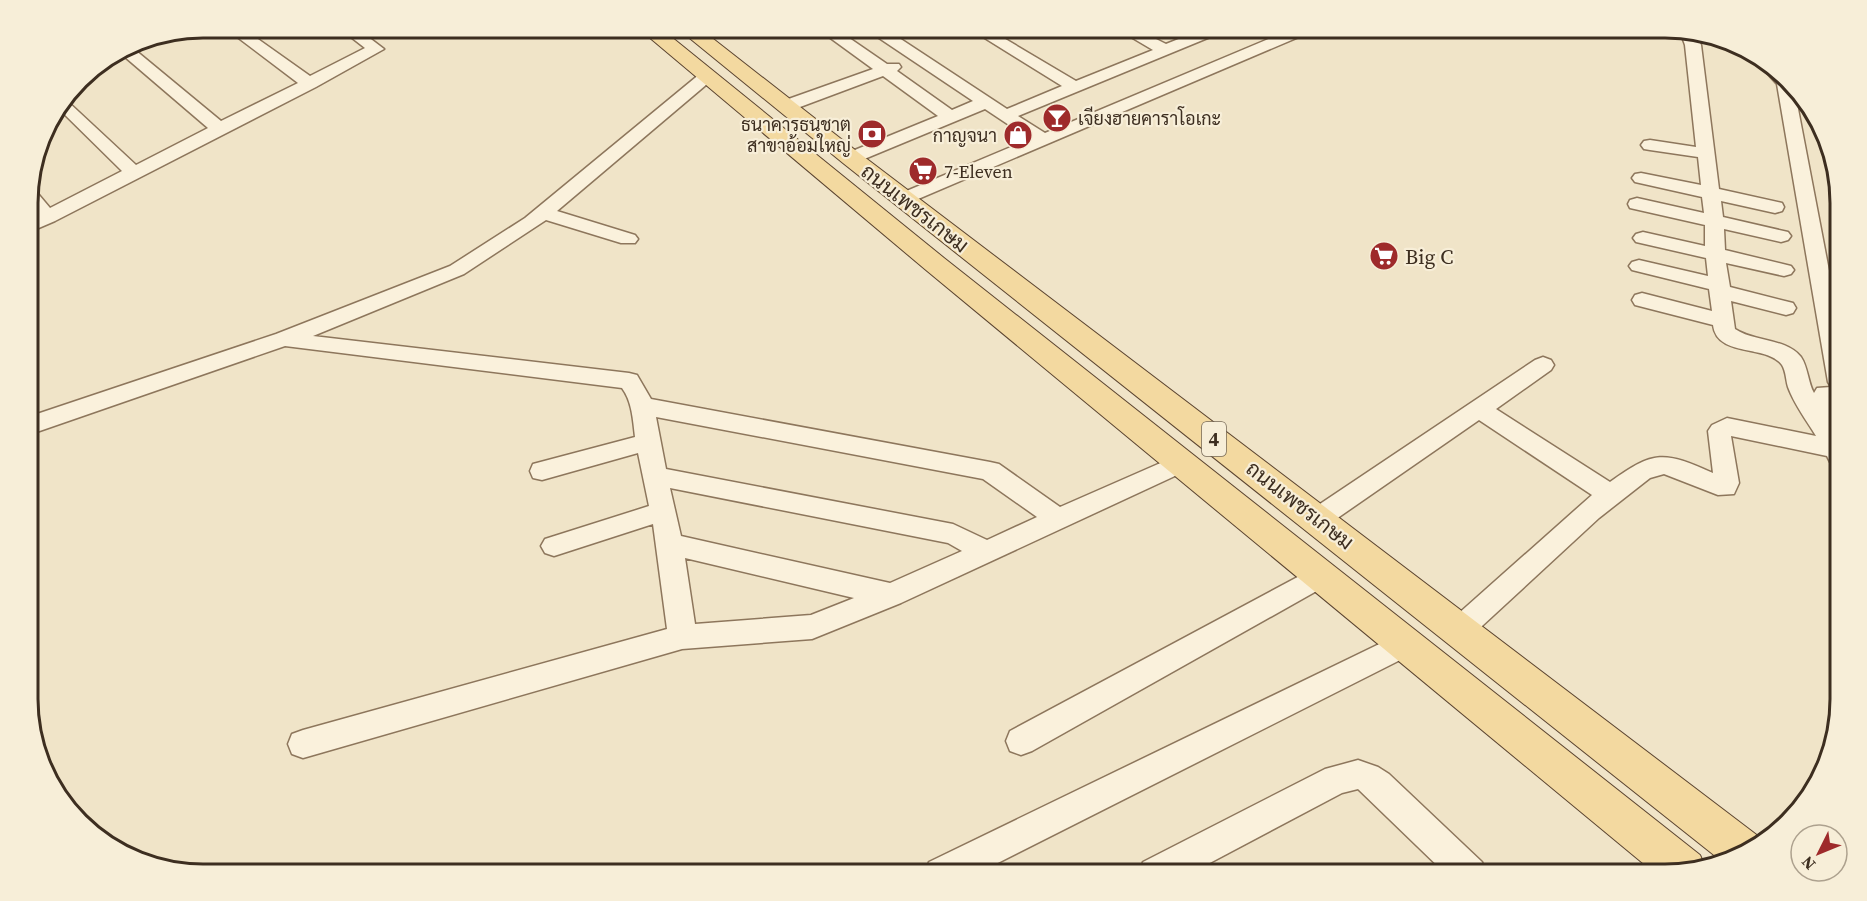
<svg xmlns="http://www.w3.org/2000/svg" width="1867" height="901" viewBox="0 0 1867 901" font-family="'Source Serif 4',Sarabun,serif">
	<rect width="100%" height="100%" fill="#f0e4c8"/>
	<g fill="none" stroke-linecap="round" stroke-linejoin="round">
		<g stroke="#8d765c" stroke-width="3">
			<path id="minor" d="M 224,27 L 241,27 L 310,76 L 365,48 L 338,27 L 355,27 L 384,49 L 316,87 L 55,221 L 27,233 L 27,219 L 36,215 L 27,205 L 28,188 L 34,189 L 50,208 L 122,171 L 58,108 L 65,99 L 136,165 L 208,128 L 118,51 L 129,45 L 221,121 L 298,83 Z
				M 873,27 L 888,27 L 887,30 L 1007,109 L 1062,86 L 967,27 L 985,27 L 1076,81 L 1153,50 L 1114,27 L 1132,27 L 1166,44 L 1209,27 L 1229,27 L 1227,30 L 1018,116 L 1045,133 L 1297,27 L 1317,27 L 1315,30 L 904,205 L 897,203 L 895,199 L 897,195 L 1030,139 L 985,109 L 857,162 L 845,162 L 842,158 L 845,154 L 938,116 L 883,76 L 792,110 L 780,110 L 778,106 L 780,102 L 873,69 L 829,37 L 826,34 L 829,31 L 839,31 L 887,64 L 899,64 L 901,67 L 897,71 L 952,110 L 973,101 L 876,36 L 871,29 Z
				M 1586,27 L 1605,27 L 1598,31 L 1588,30 Z
				M 1680,31 L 1696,34 L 1701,45 L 1719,189 L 1782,203 L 1784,207 L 1782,211 L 1775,213 L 1721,201 L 1723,217 L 1788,232 L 1791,236 L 1788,240 L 1781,242 L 1724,229 L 1725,250 L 1791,266 L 1794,270 L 1791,274 L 1784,276 L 1726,263 L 1730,287 L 1793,303 L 1796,308 L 1793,313 L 1786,315 L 1731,301 L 1735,329 C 1754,342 1786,338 1801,357 C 1808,367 1808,383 1814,393 L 1817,388 L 1831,387 L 1828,382 L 1777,84 L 1766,72 L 1770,68 L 1794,88 L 1839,323 L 1839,465 L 1830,462 L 1827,456 L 1731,436 L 1739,483 L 1734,494 L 1718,495 L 1664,474 L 1650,478 L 1599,518 L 1469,638 L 1459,642 L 1449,638 L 1445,630 L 1449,622 L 1592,495 L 1479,420 L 1326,526 L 1317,529 L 1308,526 L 1304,519 L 1308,512 L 1535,360 L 1543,357 L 1551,360 L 1554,365 L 1551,370 L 1496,409 L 1610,482 C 1654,450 1664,451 1713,473 L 1708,431 L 1712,425 L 1727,418 L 1816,436 C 1807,421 1794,404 1788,387 C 1786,381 1786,371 1782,365 C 1767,344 1717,358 1713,325 L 1635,305 L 1632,300 L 1635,295 L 1642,293 L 1712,311 L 1709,289 L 1632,270 L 1629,266 L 1632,262 L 1639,260 L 1708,276 L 1706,258 L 1636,242 L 1633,238 L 1636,234 L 1643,232 L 1705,246 L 1705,225 L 1630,208 L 1628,204 L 1630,200 L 1637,198 L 1704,213 L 1702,197 L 1635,182 L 1632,178 L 1635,174 L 1641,173 L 1701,185 L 1698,157 L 1650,150 L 1644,149 L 1641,145 L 1644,141 L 1650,140 L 1696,147 L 1685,45 Z
				M 707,71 L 715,76 L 713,79 L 557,211 L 635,235 L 638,239 L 635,243 L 621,243 L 546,220 L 464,274 L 313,336 L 629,373 L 637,375 L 651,399 L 990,462 L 999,464 L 1060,507 L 1181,454 L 1190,457 L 1193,463 L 1190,469 L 901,603 L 812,639 L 682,649 L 303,758 L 292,754 L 288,744 L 292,734 L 303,730 L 667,629 L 653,524 L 554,556 L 545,553 L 541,546 L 545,539 L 649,506 L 638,453 L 542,480 L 533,478 L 530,471 L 533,464 L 635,437 C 633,420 632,401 622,388 L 285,346 L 28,435 L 28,417 L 276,334 L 450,266 L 525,218 L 701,73 ZM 656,417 L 983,479 L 1037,517 L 987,540 L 953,524 L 666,469 ZM 670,488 L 948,543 L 962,551 L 890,583 L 681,536 ZM 685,558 L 854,598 L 811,615 L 695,624 Z
				M 1320,565 L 1329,568 L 1333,576 L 1329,584 L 1032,751 L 1021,755 L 1010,751 L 1006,741 L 1010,731 Z
				M 1404,632 L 1414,635 L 1418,644 L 1414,653 L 976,874 L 925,874 L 929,862 Z
				M 1358,760 L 1378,767 L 1389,774 L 1482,862 L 1486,874 L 1446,874 L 1358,789 L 1342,793 L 1189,874 L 1139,874 L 1143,862 L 1325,769 Z"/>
		</g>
		<g stroke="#5b4430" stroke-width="2">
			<path id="major" d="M 637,27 L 659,27 L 944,258 L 1700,855 L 1704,864 L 1675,874 L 1656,874 L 926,270 Z
				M 676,27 L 698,27 L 859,153 L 1758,836 L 1762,844 L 1719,859 L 843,163 Z"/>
		</g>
		<use href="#minor" fill="#faf1dc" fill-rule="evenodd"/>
		<use href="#major" fill="#f3d9a0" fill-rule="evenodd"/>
	</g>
	<defs>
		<g id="bar-disc" transform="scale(1.5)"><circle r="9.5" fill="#9e2a2b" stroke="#f7eed8"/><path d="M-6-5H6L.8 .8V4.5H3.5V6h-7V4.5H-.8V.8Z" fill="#fff"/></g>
		<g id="bank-disc" transform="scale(1.5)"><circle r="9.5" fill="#9e2a2b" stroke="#f7eed8"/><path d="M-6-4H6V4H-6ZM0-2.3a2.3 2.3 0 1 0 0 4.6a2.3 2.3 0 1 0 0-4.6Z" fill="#fff"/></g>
		<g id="shop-disc" transform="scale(1.5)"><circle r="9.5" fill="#9e2a2b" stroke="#f7eed8"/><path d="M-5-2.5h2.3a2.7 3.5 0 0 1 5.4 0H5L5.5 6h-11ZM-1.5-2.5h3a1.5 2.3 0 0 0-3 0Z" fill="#fff"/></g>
		<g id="supermarket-disc" transform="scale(1.5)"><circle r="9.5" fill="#9e2a2b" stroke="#f7eed8"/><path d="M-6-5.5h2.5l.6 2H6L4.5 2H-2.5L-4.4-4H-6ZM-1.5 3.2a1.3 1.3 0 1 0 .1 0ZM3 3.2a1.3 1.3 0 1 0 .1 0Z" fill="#fff"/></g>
	</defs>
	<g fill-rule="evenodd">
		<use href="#bar-disc" x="1057" y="118"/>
		<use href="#bank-disc" x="872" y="134"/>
		<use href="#shop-disc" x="1018" y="135"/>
		<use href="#supermarket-disc" x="923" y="171"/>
		<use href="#supermarket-disc" x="1384" y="256"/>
	</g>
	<g text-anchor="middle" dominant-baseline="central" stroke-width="4.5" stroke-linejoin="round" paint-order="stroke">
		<g font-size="18" fill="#3d2e20" stroke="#f7eed8" text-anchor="start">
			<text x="1078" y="118">เจียงฮายคาราโอเกะ</text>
			<text x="851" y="124" text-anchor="end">ธนาคารธนชาต<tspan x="851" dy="21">สาขาอ้อมใหญ่</tspan></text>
			<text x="997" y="135" text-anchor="end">กาญจนา</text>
			<text x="944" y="171">7-Eleven</text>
		</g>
		<rect fill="#f7eed8" stroke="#756857" stroke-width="1.5" x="1202" y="422" width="24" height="34" rx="4.5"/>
		<g font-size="20" font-weight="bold" fill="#3d2e20">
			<text x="1214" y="439">4</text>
		</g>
		<g font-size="21" fill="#3d2e20" stroke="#f7eed8">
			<text transform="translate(915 208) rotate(38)">ถนนเพชรเกษม</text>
			<text transform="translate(1300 505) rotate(38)">ถนนเพชรเกษม</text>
		</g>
		<g font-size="21" fill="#3d2e20" stroke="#f7eed8" text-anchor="start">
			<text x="1405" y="256">Big C</text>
		</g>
	</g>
	<path d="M0 0H1867V901H0ZM203 38H1665A165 165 0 0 1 1830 203V699A165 165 0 0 1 1665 864H203A165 165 0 0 1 38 699V203A165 165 0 0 1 203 38Z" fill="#f7eed8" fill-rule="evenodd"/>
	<path fill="none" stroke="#3d2e20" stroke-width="3" d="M203 38H1665A165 165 0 0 1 1830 203V699A165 165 0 0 1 1665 864H203A165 165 0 0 1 38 699V203A165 165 0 0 1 203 38Z"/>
	<g transform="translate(1819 853) rotate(227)"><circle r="28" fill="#f7eed8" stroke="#ada18e" stroke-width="1.5"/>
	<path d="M0-4.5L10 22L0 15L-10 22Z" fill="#9e2a2b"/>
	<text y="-9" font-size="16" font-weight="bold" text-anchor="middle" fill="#3d2e20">N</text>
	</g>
</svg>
